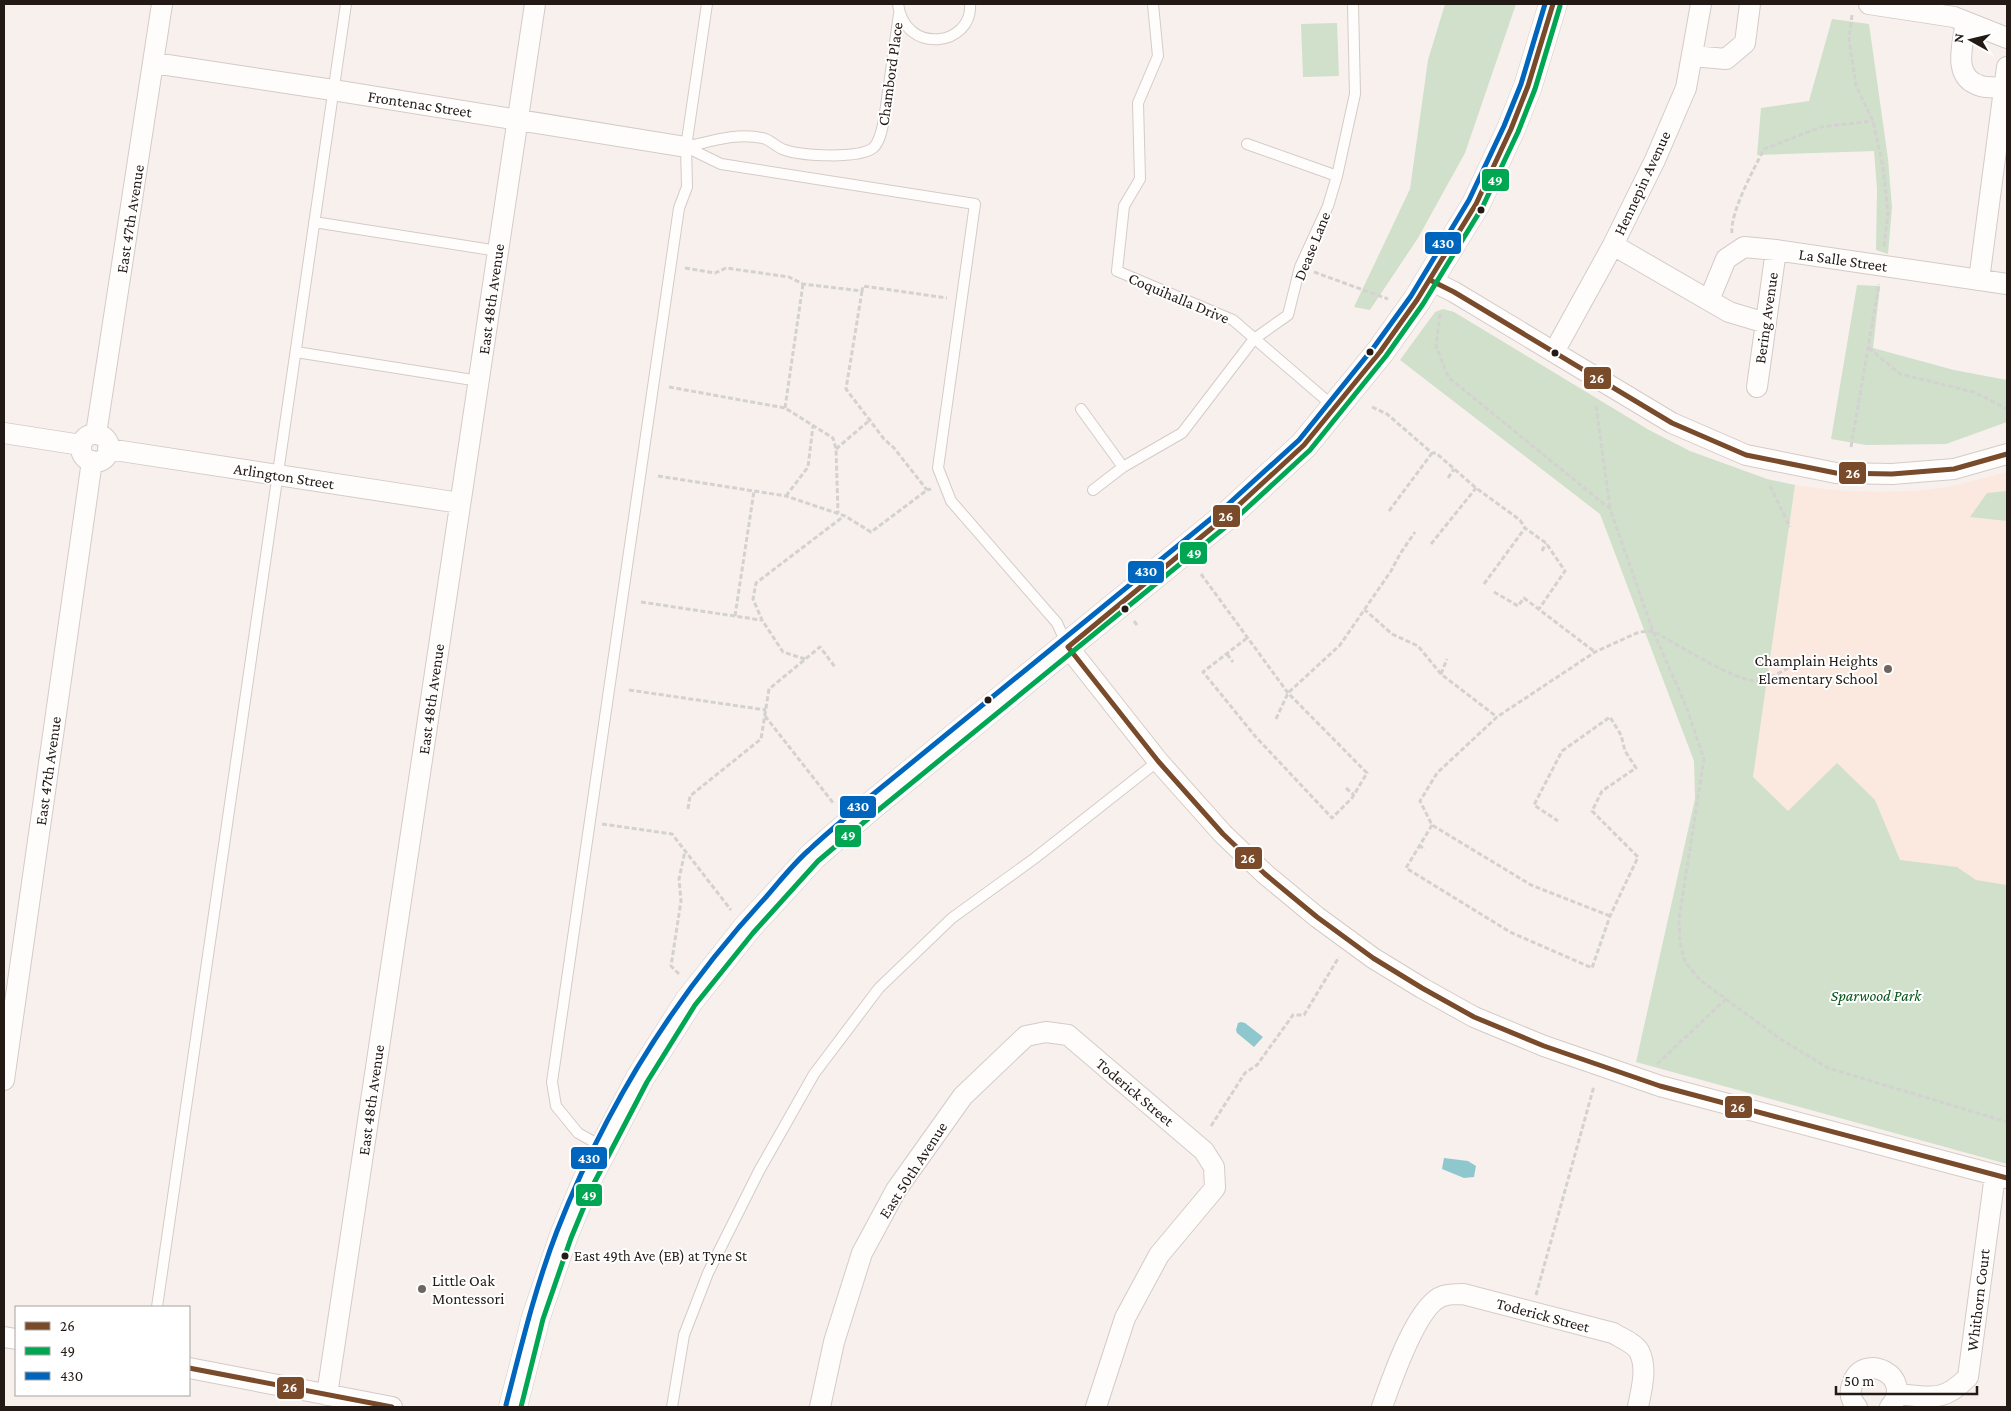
<svg xmlns="http://www.w3.org/2000/svg" width="2011" height="1411" viewBox="0 0 2011 1411" font-family="'Crimson Pro',serif">
	<rect width="100%" height="100%" fill="#f8f0ec"/>
	<path fill="#fbe8df" d="M 2007,472 L 2007,885 L 1743,846 L 1795,485 L 1832,490 L 1877,492 L 1914,491 L 1949,487 Z"/>
	<path fill="#d0e0cb" d="M 1445,4 L 1516,4 L 1465,153 L 1418,238 L 1370,310 L 1354,307 L 1410,189 L 1428,60 Z
		M 1832,19 L 1869,24 L 1888,159 L 1892,207 L 1888,254 L 1876,250 L 1877,189 L 1874,151 L 1757,155 L 1761,108 L 1809,101 Z
		M 1337,23 L 1339,76 L 1303,77 L 1301,24 Z
		M 1857,285 L 1880,286 L 1873,348 L 1954,370 L 2007,380 L 2007,422 L 1946,444 L 1866,445 L 1831,439 Z
		M 1443,309 L 1454,312 L 1649,430 L 1690,451 L 1767,479 L 1795,485 L 1753,777 L 1788,811 L 1837,763 L 1875,800 L 1900,860 L 1957,867 L 1976,880 L 2007,885 L 2007,1164 L 1636,1062 L 1695,799 L 1694,761 L 1600,514 L 1400,360 L 1435,312 Z
		M 2007,491 L 2007,521 L 1970,517 L 1987,493 Z"/>
	<path fill="#8ec8ce" d="M 1241,1022 L 1245,1023 L 1263,1037 L 1254,1047 L 1237,1033 L 1236,1030 L 1238,1023 Z
		M 1444,1158 L 1468,1161 L 1476,1166 L 1474,1177 L 1464,1178 L 1442,1169 Z"/>
	<g fill="none" stroke-linecap="round" stroke-linejoin="round">
		<g stroke="#d4cbc7" stroke-width="12">
			<path id="lane" d="M 898,4 C 905,56 973,46 970,4
				M 1153,4 L 1158,56 L 1138,103 L 1140,179 L 1124,206 L 1117,271 L 1233,320 L 1333,406
				M 1247,144 L 1337,176
				M 686,147 L 721,164 L 975,204 L 938,468 L 951,501 L 1057,623 L 1067,645
				M 686,147 C 709,142 737,132 762,138 C 770,139 777,148 785,150 C 803,156 858,159 873,148 C 880,142 882,129 884,120 L 899,14
				M 314,222 L 498,251
				M 296,352 L 479,381
				M 1081,409 L 1123,467
				M 1093,490 L 1123,467 L 1182,433 L 1254,339 L 1288,315 L 1300,267 L 1328,206 L 1337,176 L 1355,94 L 1353,4
				M 603,1147 L 578,1133 L 556,1106 L 552,1082 L 679,208 L 687,187 L 686,147 L 707,4
				M 157,1307 L 346,4
				M 672,1407 L 684,1335 L 708,1273 L 759,1171 L 814,1074 L 879,988 L 952,918 L 1035,858 L 1158,761"/>
		</g>
		<g stroke="#d4cbc7" stroke-width="22">
			<path id="street" d="M 1869,4 L 1954,17 L 2007,38
				M 1966,22 C 1963,44 1951,78 1981,86 C 1988,88 1997,87 2004,88
				M 1692,56 L 1726,59 L 1745,43 L 1750,4
				M 154,63 L 333,90 L 686,147
				M 1613,245 L 1729,312 L 1766,323
				M 1430,280 L 1454,292 L 1672,423 L 1746,455 L 1836,473 L 1892,474 L 1954,469 L 2007,454
				M 1979,280 L 2007,67
				M 1709,300 L 1726,259 L 1744,247 L 1776,250 L 2007,284
				M 1554,352 L 1613,245 L 1655,160 L 1686,88 L 1701,4
				M 1757,387 L 1776,250
				M 4,433 L 81,445
				M 96,434 L 162,4
				M81 448a14 14 0 1 1 28 0a14 14 0 1 1-28 0Z
				M 108,449 L 460,503
				M 1068,647 L 1158,761 L 1223,834 L 1265,874 L 1317,917 L 1373,958 L 1422,988 L 1474,1017 L 1544,1046 L 1660,1086 L 2007,1178
				M 4,1080 L 92,461
				M 4,1337 L 16,1339
				M 189,1368 L 392,1407
				M 1897,1394 C 1930,1397 1943,1403 1968,1377 L 1995,1175
				M 327,1395 L 535,4
				M 820,1407 L 834,1342 L 862,1253 L 896,1190 L 963,1096 L 1026,1036 L 1046,1032 L 1068,1035 L 1204,1151 L 1214,1167 L 1215,1188 L 1159,1255 L 1125,1318 L 1096,1407
				M 1382,1407 C 1391,1382 1417,1304 1443,1296 C 1449,1294 1457,1294 1463,1294 L 1613,1333 C 1621,1338 1634,1343 1639,1351 C 1648,1368 1641,1391 1638,1407
				M 1857,1407 C 1851,1401 1849,1393 1852,1385 C 1862,1349 1916,1377 1890,1407"/>
		</g>
		<g stroke="#d4cbc7" stroke-width="29">
			<path id="secondary" d="M 513,1407 L 536,1317 L 564,1235 L 586,1182 L 640,1078 L 689,1001 L 747,928 L 813,856 L 871,806 L 1229,514 L 1304,445 L 1380,352 L 1417,300 L 1476,204 L 1511,129 L 1528,86 L 1553,4"/>
		</g>
		<path stroke="#d4d2d1" stroke-width="3" stroke-dasharray="5 2.5" stroke-linecap="butt" d="M 1852,15 L 1849,39 L 1856,86 L 1873,121 L 1883,167 L 1888,213 L 1884,247
			M 1732,233 C 1730,212 1754,169 1764,149 L 1821,127 L 1873,121
			M 685,268 L 715,273 L 726,268 L 789,277 L 803,284 L 862,291 L 863,286 L 947,298
			M 1314,272 L 1388,299
			M 862,291 L 846,389 L 884,439 L 894,448 L 927,490
			M 1440,314 L 1436,346 L 1448,377 L 1610,509 L 1653,631 L 1686,706 L 1704,759 L 1679,919 L 1680,942 L 1685,962 L 1700,980 L 1779,1038 L 1828,1068 L 2007,1122
			M 1869,348 L 1900,374 L 1974,392 L 2007,409
			M 669,387 L 785,408 L 833,438 L 836,449 L 838,513
			M 1596,406 L 1610,508
			M 1372,407 L 1387,414 L 1432,453 L 1436,453 L 1476,488 L 1520,520 L 1525,528 L 1546,543 L 1565,571 L 1539,609
			M 785,408 L 803,284
			M 1851,447 L 1879,284
			M 836,449 L 871,419
			M 658,476 L 786,496 L 845,516 L 871,532 L 927,490 L 931,489
			M 1448,478 L 1454,469
			M 1770,486 L 1790,527
			M 786,496 L 808,467 L 813,426
			M 1389,511 L 1432,453
			M 1431,544 L 1476,488
			M 1542,551 L 1546,543
			M 1201,574 L 1288,693 L 1367,773 L 1352,798 L 1332,818 L 1255,736 L 1203,672 L 1247,638
			M 1484,584 L 1525,528
			M 1494,592 L 1518,606 L 1524,598 L 1595,652
			M 641,602 L 761,620
			M 1364,609 L 1392,634 L 1418,646 L 1441,674 L 1497,717
			M 735,616 L 754,491
			M 1134,621 L 1137,625
			M 1227,654 L 1233,662
			M 805,659 L 783,652 L 762,620 L 753,599 L 756,583 L 844,516
			M 1441,674 L 1447,659
			M 629,690 L 766,710
			M 765,716 L 834,804
			M 1276,719 L 1288,693 L 1340,645 L 1391,571 L 1400,554 L 1415,532
			M 1346,788 L 1354,795
			M 688,809 L 690,796 L 761,739 L 769,689 L 820,647 L 835,667
			M 602,824 L 672,834 L 731,910
			M 1432,825 L 1406,868 L 1510,932 L 1592,968 L 1610,916 L 1638,857 L 1592,811 L 1602,791 L 1636,768 L 1625,751 L 1621,735 L 1610,717 L 1562,751 L 1534,805 L 1558,821
			M 1419,845 L 1425,850
			M 1610,916 L 1531,885 L 1432,825 L 1420,801 L 1437,773 L 1497,717 L 1595,652 L 1639,632 L 1653,631 C 1674,642 1737,683 1758,681 C 1769,680 1780,672 1790,667
			M 679,974 L 671,966 L 681,901 L 679,879 L 685,851
			M 1657,1064 L 1726,999
			M 1211,1126 L 1245,1073 L 1257,1065 L 1293,1015 L 1304,1015 L 1339,957
			M 1536,1295 L 1594,1086"/>
		<use href="#lane" stroke="#fefdfc" stroke-width="10"/>
		<use href="#street" stroke="#fefdfc" stroke-width="20"/>
		<use href="#secondary" stroke="#fefdfc" stroke-width="28"/>
		<g stroke="#fff" stroke-width="9">
			<path id="bus-1" d="M 1430,280 L 1454,292 L 1672,423 L 1746,455 L 1836,473 L 1892,474 L 1954,469 L 2007,454
				M 1068,647 L 1158,761 L 1223,834 L 1265,874 L 1317,917 L 1373,958 L 1422,988 L 1474,1017 L 1544,1046 L 1660,1086 L 2007,1178
				M 1068,647 L 1229,514 L 1304,445 L 1380,352 L 1417,300 L 1476,204 L 1511,129 L 1528,86 L 1553,4
				M 189,1368 L 392,1407"/>
		</g>
		<g stroke="#fff" stroke-width="9">
			<path id="bus-2" d="M 521,1407 L 543,1319 L 571,1238 L 593,1185 L 647,1082 L 695,1005 L 753,933 L 818,861 L 876,812 L 1234,520 L 1310,450 L 1386,356 L 1423,304 L 1482,208 L 1518,132 L 1535,89 L 1560,6"/>
		</g>
		<g stroke="#fff" stroke-width="9">
			<path id="bus-3" d="M 506,1405 C 521,1347 535,1288 557,1231 C 605,1108 676,994 766,897 C 780,881 793,864 809,850 C 828,832 847,817 866,800 L 1224,508 L 1299,440 L 1374,347 L 1411,296 L 1469,200 L 1504,126 L 1521,84 L 1545,4"/>
		</g>
		<use href="#bus-1" stroke="#7a4b2a" stroke-width="5"/>
		<use href="#bus-2" stroke="#00a651" stroke-width="5"/>
		<use href="#bus-3" stroke="#0065bd" stroke-width="5"/>
	</g>
	<g fill="#241a15" stroke="#fff" stroke-width="2">
		<circle cx="1481" cy="210" r="4.5"/>
		<circle cx="1370" cy="352" r="4.5"/>
		<circle cx="1555" cy="353" r="4.5"/>
		<circle cx="1125" cy="609" r="4.5"/>
		<circle cx="988" cy="700" r="4.5"/>
		<circle cx="565" cy="1256" r="4.5"/>
	</g>
	<g fill="#6e6560" stroke="#fff" stroke-width="2">
		<circle cx="1888" cy="669" r="5"/>
		<circle cx="422" cy="1289" r="5"/>
	</g>
	<g text-anchor="middle" dominant-baseline="central" stroke-width="4" stroke-linejoin="round" paint-order="stroke">
		<g font-size="15" fill="#241a15" stroke="#fff" text-anchor="start">
			<text x="574" y="1256">East 49th Ave (EB) at Tyne St</text>
		</g>
		<g font-size="16" fill="#241a15" stroke="#fff">
			<text transform="translate(890 74) rotate(-82)">Chambord Place</text>
			<text transform="translate(420 104) rotate(9)">Frontenac Street</text>
			<text transform="translate(1642 183) rotate(-65)">Hennepin Avenue</text>
			<text transform="translate(130 219) rotate(-81)">East 47th Avenue</text>
			<text transform="translate(1312 246) rotate(-68)">Dease Lane</text>
			<text transform="translate(1843 260) rotate(8)">La Salle Street</text>
			<text transform="translate(1179 298) rotate(23)">Coquihalla Drive</text>
			<text transform="translate(491 299) rotate(-82)">East 48th Avenue</text>
			<text transform="translate(1766 318) rotate(-82)">Bering Avenue</text>
			<text transform="translate(284 476) rotate(9)">Arlington Street</text>
			<text transform="translate(431 699) rotate(-82)">East 48th Avenue</text>
			<text transform="translate(48 771) rotate(-82)">East 47th Avenue</text>
			<text transform="translate(1135 1092) rotate(40)">Toderick Street</text>
			<text transform="translate(371 1100) rotate(-82)">East 48th Avenue</text>
			<text transform="translate(913 1170) rotate(-57)">East 50th Avenue</text>
			<text transform="translate(1978 1300) rotate(-83)">Whithorn Court</text>
			<text transform="translate(1543 1315) rotate(15)">Toderick Street</text>
		</g>
		<g font-size="16" fill="#241a15" stroke="#fff" text-anchor="end">
			<text x="1878" y="660">Champlain Heights<tspan x="1878" dy="18">Elementary School</tspan></text>
			<text x="432" y="1280" text-anchor="start">Little Oak<tspan x="432" dy="18">Montessori</tspan></text>
		</g>
		<g font-size="16" font-style="italic" fill="#065318" stroke="#fff">
			<text x="1876" y="995">Sparwood Park</text>
		</g>
	</g>
	<g stroke="#fff" stroke-width="2">
		<rect x="1481" y="168" width="29" height="24" rx="5" fill="#00a651"/>
		<rect x="1424" y="231" width="38" height="24" rx="5" fill="#0065bd"/>
		<rect x="1583" y="366" width="29" height="24" rx="5" fill="#7a4b2a"/>
		<rect x="1838" y="461" width="29" height="24" rx="5" fill="#7a4b2a"/>
		<rect x="1212" y="504" width="29" height="24" rx="5" fill="#7a4b2a"/>
		<rect x="1179" y="541" width="29" height="24" rx="5" fill="#00a651"/>
		<rect x="1127" y="560" width="38" height="24" rx="5" fill="#0065bd"/>
		<rect x="839" y="795" width="38" height="24" rx="5" fill="#0065bd"/>
		<rect x="834" y="824" width="28" height="24" rx="5" fill="#00a651"/>
		<rect x="1234" y="846" width="29" height="24" rx="5" fill="#7a4b2a"/>
		<rect x="1724" y="1095" width="29" height="24" rx="5" fill="#7a4b2a"/>
		<rect x="570" y="1146" width="38" height="24" rx="5" fill="#0065bd"/>
		<rect x="575" y="1183" width="28" height="24" rx="5" fill="#00a651"/>
		<rect x="276" y="1376" width="29" height="24" rx="5" fill="#7a4b2a"/>
	</g>
	<g font-size="14" text-anchor="middle" font-weight="bold" fill="#fff">
		<text x="1495" y="185">49</text>
		<text x="1443" y="248">430</text>
		<text x="1597" y="383">26</text>
		<text x="1853" y="478">26</text>
		<text x="1226" y="521">26</text>
		<text x="1194" y="558">49</text>
		<text x="1146" y="576">430</text>
		<text x="858" y="811">430</text>
		<text x="848" y="840">49</text>
		<text x="1248" y="863">26</text>
		<text x="1738" y="1112">26</text>
		<text x="589" y="1163">430</text>
		<text x="589" y="1200">49</text>
		<text x="290" y="1392">26</text>
	</g>
	<rect width="2011" height="1411" fill="none" stroke="#241a15" stroke-width="10"/>
	<rect x="15" y="1306" width="175" height="90" fill="#ffffff" stroke="#a7a3a1"/>
	<rect x="25" y="1322" width="25" height="8" fill="#7a4b2a" stroke="#a7a3a1"/>
	<text x="60" y="1331" font-size="15" fill="#241a15">26</text>
	<rect x="25" y="1347" width="25" height="8" fill="#00a651" stroke="#a7a3a1"/>
	<text x="60" y="1356" font-size="15" fill="#241a15">49</text>
	<rect x="25" y="1372" width="25" height="8" fill="#0065bd" stroke="#a7a3a1"/>
	<text x="60" y="1381" font-size="15" fill="#241a15">430</text>
	<g transform="translate(1971 40) rotate(278)" stroke="#ffffff" stroke-width="4" paint-order="stroke">
	<path d="M0-4L9 19L0 12L-9 19Z" fill="#241a15"/>
	<text y="-8" font-size="14" font-weight="bold" text-anchor="middle" fill="#241a15">N</text>
	</g>
	<path d="M1836 1386v8h141v-8" fill="none" stroke="#241a15" stroke-width="2.5"/>
	<text x="1844" y="1386" font-size="15" fill="#241a15" stroke="#ffffff" stroke-width="4" paint-order="stroke">50 m</text>
</svg>
